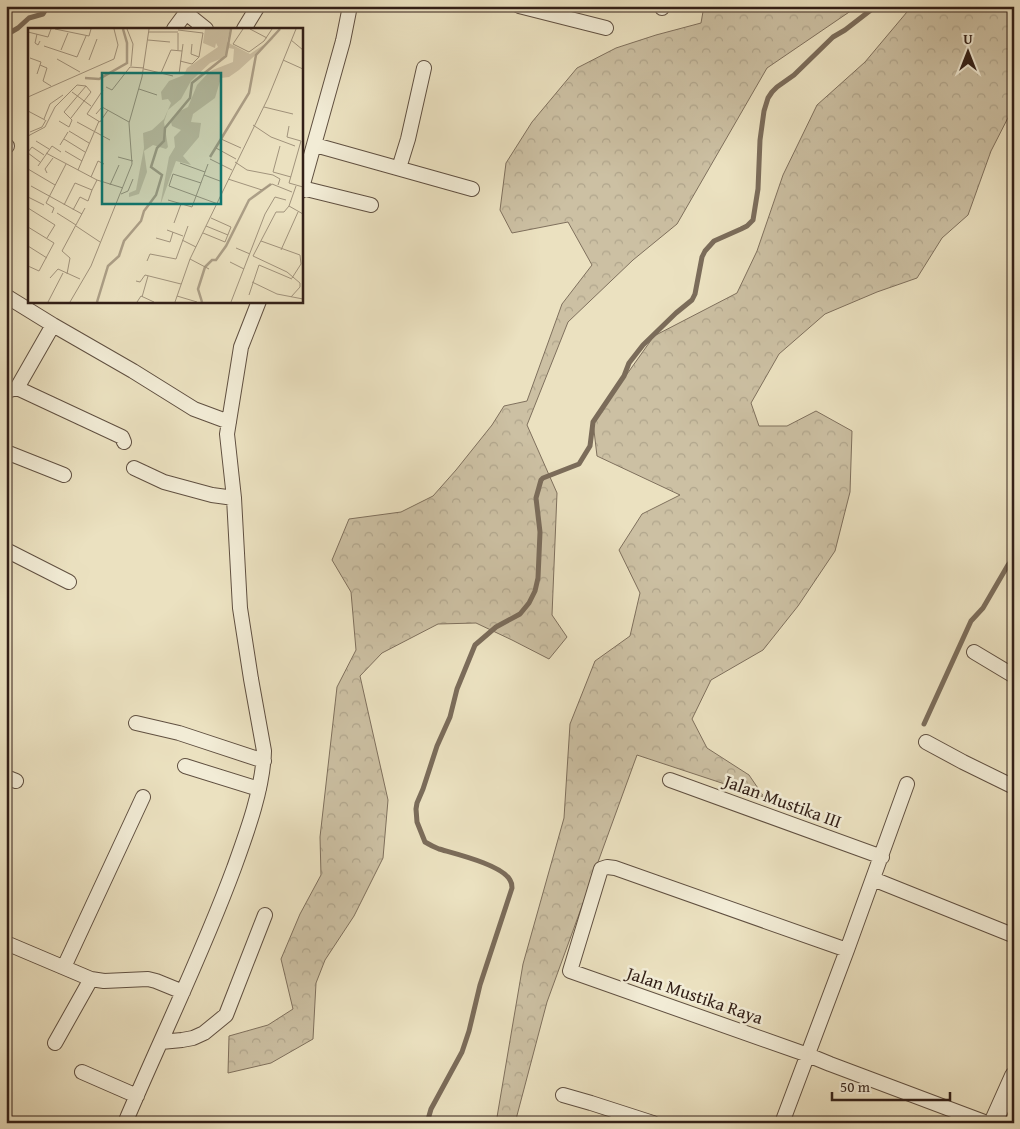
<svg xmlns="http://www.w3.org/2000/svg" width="1020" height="1129" viewBox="0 0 1020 1129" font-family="'Gentium Book Plus',serif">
	<defs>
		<pattern id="forest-crowns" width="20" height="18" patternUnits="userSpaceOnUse" patternTransform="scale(1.25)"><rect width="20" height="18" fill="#ccc0a3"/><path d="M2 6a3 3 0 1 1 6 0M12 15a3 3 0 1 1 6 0" fill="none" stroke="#b0a58c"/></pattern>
	</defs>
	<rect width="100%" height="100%" fill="#ebe1c0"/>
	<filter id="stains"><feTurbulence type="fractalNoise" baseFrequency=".004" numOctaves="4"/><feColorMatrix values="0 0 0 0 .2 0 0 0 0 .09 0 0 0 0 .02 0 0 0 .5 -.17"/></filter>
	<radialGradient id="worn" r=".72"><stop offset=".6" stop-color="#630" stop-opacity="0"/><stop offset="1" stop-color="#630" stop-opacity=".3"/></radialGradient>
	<path fill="url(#forest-crowns)" stroke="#7f705d" d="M 704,6 L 858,6 L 767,68 L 677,224 L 633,260 L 568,322 L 527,425 L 557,493 L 552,615 L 567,637 L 549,659 L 512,640 L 476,623 L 438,624 L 382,653 L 360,676 L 388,800 L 383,858 L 354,916 L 325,960 L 316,983 L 313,1039 L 271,1063 L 228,1073 L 229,1036 L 268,1025 L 293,1009 L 281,959 L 300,914 L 321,875 L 320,837 L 337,687 L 356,650 L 351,592 L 332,560 L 349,519 L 401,512 L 433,496 L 456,470 L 492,425 L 504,406 L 527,401 L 562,304 L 592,265 L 568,222 L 512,233 L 500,210 L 506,163 L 532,122 L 577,68 L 616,48 L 656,35 L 701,23 Z
		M 912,6 L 1014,6 L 1014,106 L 991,151 L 968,215 L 942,238 L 917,278 L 877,292 L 825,314 L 779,354 L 751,403 L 759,426 L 787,426 L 816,411 L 852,431 L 850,492 L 835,551 L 798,606 L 763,650 L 711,680 L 692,719 L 707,748 L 749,775 L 764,797 L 637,755 L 547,1002 L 515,1123 L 496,1123 L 523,964 L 564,818 L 570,724 L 595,661 L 630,636 L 640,593 L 619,550 L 642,514 L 680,495 L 597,456 L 593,422 L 654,336 L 737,293 L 757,251 L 783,175 L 817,105 L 865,62 Z"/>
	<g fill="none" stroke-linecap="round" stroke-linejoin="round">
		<path stroke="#7b6c5a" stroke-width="5" d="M 6,35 L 18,28 L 29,18 L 43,14 L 48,6
			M 924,724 L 971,621 L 983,608 L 1008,565 L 1014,558
			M 427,1123 L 431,1109 L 462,1052 L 469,1031 L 480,985 L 512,888 C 512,885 512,883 510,880 C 502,865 456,854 439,849 C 434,847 430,845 425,842 L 417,822 L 416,809 L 417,803 L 423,789 L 437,746 L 450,717 L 457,689 L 475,645 L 496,627 L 520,614 L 529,603 L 535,591 L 538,578 L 540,532 L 536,498 L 541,480 L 543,478 L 579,464 L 590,446 L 593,422 L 624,376 L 629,363 L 643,345 L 676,313 L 692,300 L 695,294 L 702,257 L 705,251 L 714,241 L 741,229 L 747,226 L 753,220 L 758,189 L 760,140 L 764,111 L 768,98 L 772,92 L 777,87 L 794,75 L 833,37 L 845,30 L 876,6"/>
		<g stroke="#605041" stroke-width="16">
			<path id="minor" d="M 519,6 L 606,28
				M 662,8 L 662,6
				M 186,13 L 206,29
				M 174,29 L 191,6
				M 244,29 L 258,6
				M 315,145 L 472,189
				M 6,147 L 7,146
				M 399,168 L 408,139 L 424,68
				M 302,188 L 371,205
				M 301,191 L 343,41 L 350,6
				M 6,296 L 53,325 L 133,371 L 194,409 L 229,422
				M 17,388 L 122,437 L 124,442
				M 6,391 L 17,388 L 53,325
				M 6,452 L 64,475
				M 134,468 L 164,482 L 212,495 L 234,498
				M 6,550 L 69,582
				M 974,652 L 1014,676
				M 136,723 L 179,733 L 264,761
				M 926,742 L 963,762 L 1014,787
				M 185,766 L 259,789
				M 6,777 L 16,781
				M 670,780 L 882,857
				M 873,879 L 1010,934
				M 6,943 L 91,979 L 104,981 L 148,979 L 156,981 L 183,992
				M 847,950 L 615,868 L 607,867 L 601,869 L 570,971 L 808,1055 L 830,1064 L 987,1123
				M 64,967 L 143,797
				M 161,1042 L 182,1040 L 193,1038 L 204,1033 L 226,1015 L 265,915
				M 55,1043 L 91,979
				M 82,1072 L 137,1096
				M 563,1095 L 591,1103 L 653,1123
				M 125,1123 C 161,1038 202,955 234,868 C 247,832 263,789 264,751 L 251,679 L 240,608 L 234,498 L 227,434 L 241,347 L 259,301
				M 782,1123 L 847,950 L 907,784"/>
		</g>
		<g stroke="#605041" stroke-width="20">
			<path id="tertiary" d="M 993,1123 L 1014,1076"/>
		</g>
		<use href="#minor" stroke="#f2ecd6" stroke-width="14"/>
		<use href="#tertiary" stroke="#f2ecd6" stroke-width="18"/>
	</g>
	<g text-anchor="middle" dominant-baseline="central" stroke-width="5" stroke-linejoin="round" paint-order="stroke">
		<g font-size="18" fill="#321f17" stroke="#f2ecd6">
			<text transform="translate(783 801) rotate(20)">Jalan Mustika III</text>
			<text transform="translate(695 995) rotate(19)">Jalan Mustika Raya</text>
		</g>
	</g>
	<g transform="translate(28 28)">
		<rect width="275" height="275" fill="#ebe1c0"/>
		<path d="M 177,1 L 202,1 L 199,14 L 222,26 L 246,10 L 211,42 L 201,49 L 193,50 L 187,70 L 165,86 L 163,94 L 173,95 L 171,109 L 155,128 L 163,137 L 148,133 L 132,178 L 141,129 L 147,119 L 146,109 L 153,102 L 144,98 L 143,94 L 150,84 L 160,79 L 169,57 L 182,43 L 205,34 L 206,21 L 201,20 L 195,30 L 182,35 L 163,53 L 153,71 L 140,82 L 136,94 L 140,119 L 138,121 L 125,117 L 116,123 L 119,144 L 111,166 L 101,169 L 101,165 L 108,162 L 116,120 L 115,105 L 124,102 L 136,91 L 143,75 L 140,71 L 134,72 L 133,64 L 141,53 L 156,47 L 159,40 L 190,19 L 188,15 L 187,20 L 175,15 Z" fill="#ccc0a3"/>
		<path fill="none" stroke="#ac9f87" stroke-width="2.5" d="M 57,50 L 71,51 L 99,35 L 99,15 L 95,1M 182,129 L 221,65 L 228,27 L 252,1M 69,274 L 80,238 L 91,228 L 96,213 L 113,193 L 116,183 L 128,167 L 134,147 L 123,139 L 129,120 L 136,113 L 137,100 L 162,70 L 164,55 L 198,28 L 203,1M 174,274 L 170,261 L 177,239 L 184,232 L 188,232 L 198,218 L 221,172 L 243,156"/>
		<path fill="none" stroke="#a1937c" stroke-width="1" d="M 27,1 L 61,8 L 63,1M 99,1 L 105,16 L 103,38M 215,1 L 205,16 L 221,24 L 236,13 L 244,1M 222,1 L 239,10M 150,2 L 175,5 L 171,29 L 164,36 L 152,33M 0,4 L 20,9 L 23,1M 121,4 L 150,4M 9,6 L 7,15 L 10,17 L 12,13M 120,12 L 142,14M 263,12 L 275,22M 164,16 L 163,26 L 171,29M 16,18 L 49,29 L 58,8M 33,22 L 40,5M 150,22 L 150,5M 2,30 L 13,34 L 9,46M 29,31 L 52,44M 61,32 L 69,11M 255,32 L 275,41M 12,37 L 19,40 L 15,53 L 23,58M 116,41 L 145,48M 133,45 L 143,22 L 154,23M 151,46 L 155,16M 78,59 L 84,62 L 102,39 L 116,40M 111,61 L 129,67M 75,62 L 59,86 L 72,94 L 80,82M 44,64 L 63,78M 0,69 L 86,31 L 90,17 L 86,1M 27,79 L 49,57 L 58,58 L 63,64 L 43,90M 236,79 L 265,86M 0,83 L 17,92M 68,86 L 74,79 L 101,94M 16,91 L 22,76 L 35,67M 31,93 L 41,99 L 44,92 L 36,84 L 58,58M 49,94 L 82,112M 225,97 L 243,109 L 267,118M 261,98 L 259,109 L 273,113M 41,103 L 61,115M 2,104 L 14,99 L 18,92M 0,108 L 17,99 L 27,79M 36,111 L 57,124M 193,111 L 213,120M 8,113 L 21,121M 273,113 L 261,155 L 275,159M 32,117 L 40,104M 252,118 L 245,144 L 263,149M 188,120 L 208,131M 37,123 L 54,133M 0,124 L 4,119 L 16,127M 0,125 L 12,134M 18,125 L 69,152 L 95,160M 90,129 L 105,133M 182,131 L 204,142M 207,134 L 219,142 L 245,147 L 252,151 L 250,157M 152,135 L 177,144M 10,138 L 24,118 L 33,124M 0,141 L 27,157M 50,142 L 71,93M 19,145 L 17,141 L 25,130M 176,147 L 192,153M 63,149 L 70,133 L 76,136M 200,151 L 234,162 L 244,156 L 264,164M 173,155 L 145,146 L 141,158 L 190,176M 82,157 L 91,137M 3,158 L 54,186M 93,166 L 100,163 L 105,151M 0,169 L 16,177M 140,172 L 164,179 L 180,136M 36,177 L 47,155 L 64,162 L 69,152M 261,178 L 275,186M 0,180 L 27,197 L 19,210M 45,182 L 52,169 L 60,173 L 64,162M 24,185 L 26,180 L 18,175 L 38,136M 29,185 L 48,197M 146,195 L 153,176M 48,198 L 72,214M 178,198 L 200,207M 0,199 L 26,215 L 11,243 L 0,238M 139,202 L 155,208M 175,205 L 197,214 L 203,199 L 183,190M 128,210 L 142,214 L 145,204M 154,212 L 168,219M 233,213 L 272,227M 0,218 L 19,230M 208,220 L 222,226M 253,222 L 270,184M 162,231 L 181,241M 119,233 L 122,226 L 148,231 L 160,198M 202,234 L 216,241M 231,237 L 264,251M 39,246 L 42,230 L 34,223 L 57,180M 22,250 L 30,241 L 52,251M 264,250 L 273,236 L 272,227M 108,253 L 112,254 L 117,247 L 153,256M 224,254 L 249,266 L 275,271M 221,267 L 231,237M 149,268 L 169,274M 114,269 L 120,248M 263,269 L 272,259 L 272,255 L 259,244 L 225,228 L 248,184 L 256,184 L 261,178 L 268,158M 20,274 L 35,245M 42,274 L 63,238 L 104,136 L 101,95 L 114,49 L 121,1M 109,274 L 113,268 L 126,274M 147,274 L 162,231 L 240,70 L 268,1M 203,274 L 237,186 L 247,169 L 258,172"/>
		<path fill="#0f766e" fill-opacity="0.15" stroke="#0f766e" stroke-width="2.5" d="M 74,45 L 193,45 L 193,176 L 74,176 Z"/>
		<rect width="275" height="275" fill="none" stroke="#321f17" stroke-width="2.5"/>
	</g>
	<rect width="1020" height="1129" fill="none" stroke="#ebe1c0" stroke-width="25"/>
	<rect x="8" y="8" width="1005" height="1114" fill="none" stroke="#321f17" stroke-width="2.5"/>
	<rect x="12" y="12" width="995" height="1104" fill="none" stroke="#321f17"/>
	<g transform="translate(968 52)" stroke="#f2ecd6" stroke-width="4" paint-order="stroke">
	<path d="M0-4L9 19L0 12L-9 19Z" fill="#321f17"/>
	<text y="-8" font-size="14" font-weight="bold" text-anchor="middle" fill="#321f17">U</text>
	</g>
	<path d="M832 1092v8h118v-8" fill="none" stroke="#321f17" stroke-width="2.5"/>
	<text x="840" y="1092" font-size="15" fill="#321f17" stroke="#f2ecd6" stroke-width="4" paint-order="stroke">50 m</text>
	<rect width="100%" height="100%" filter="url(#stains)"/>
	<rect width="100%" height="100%" fill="url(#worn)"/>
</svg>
